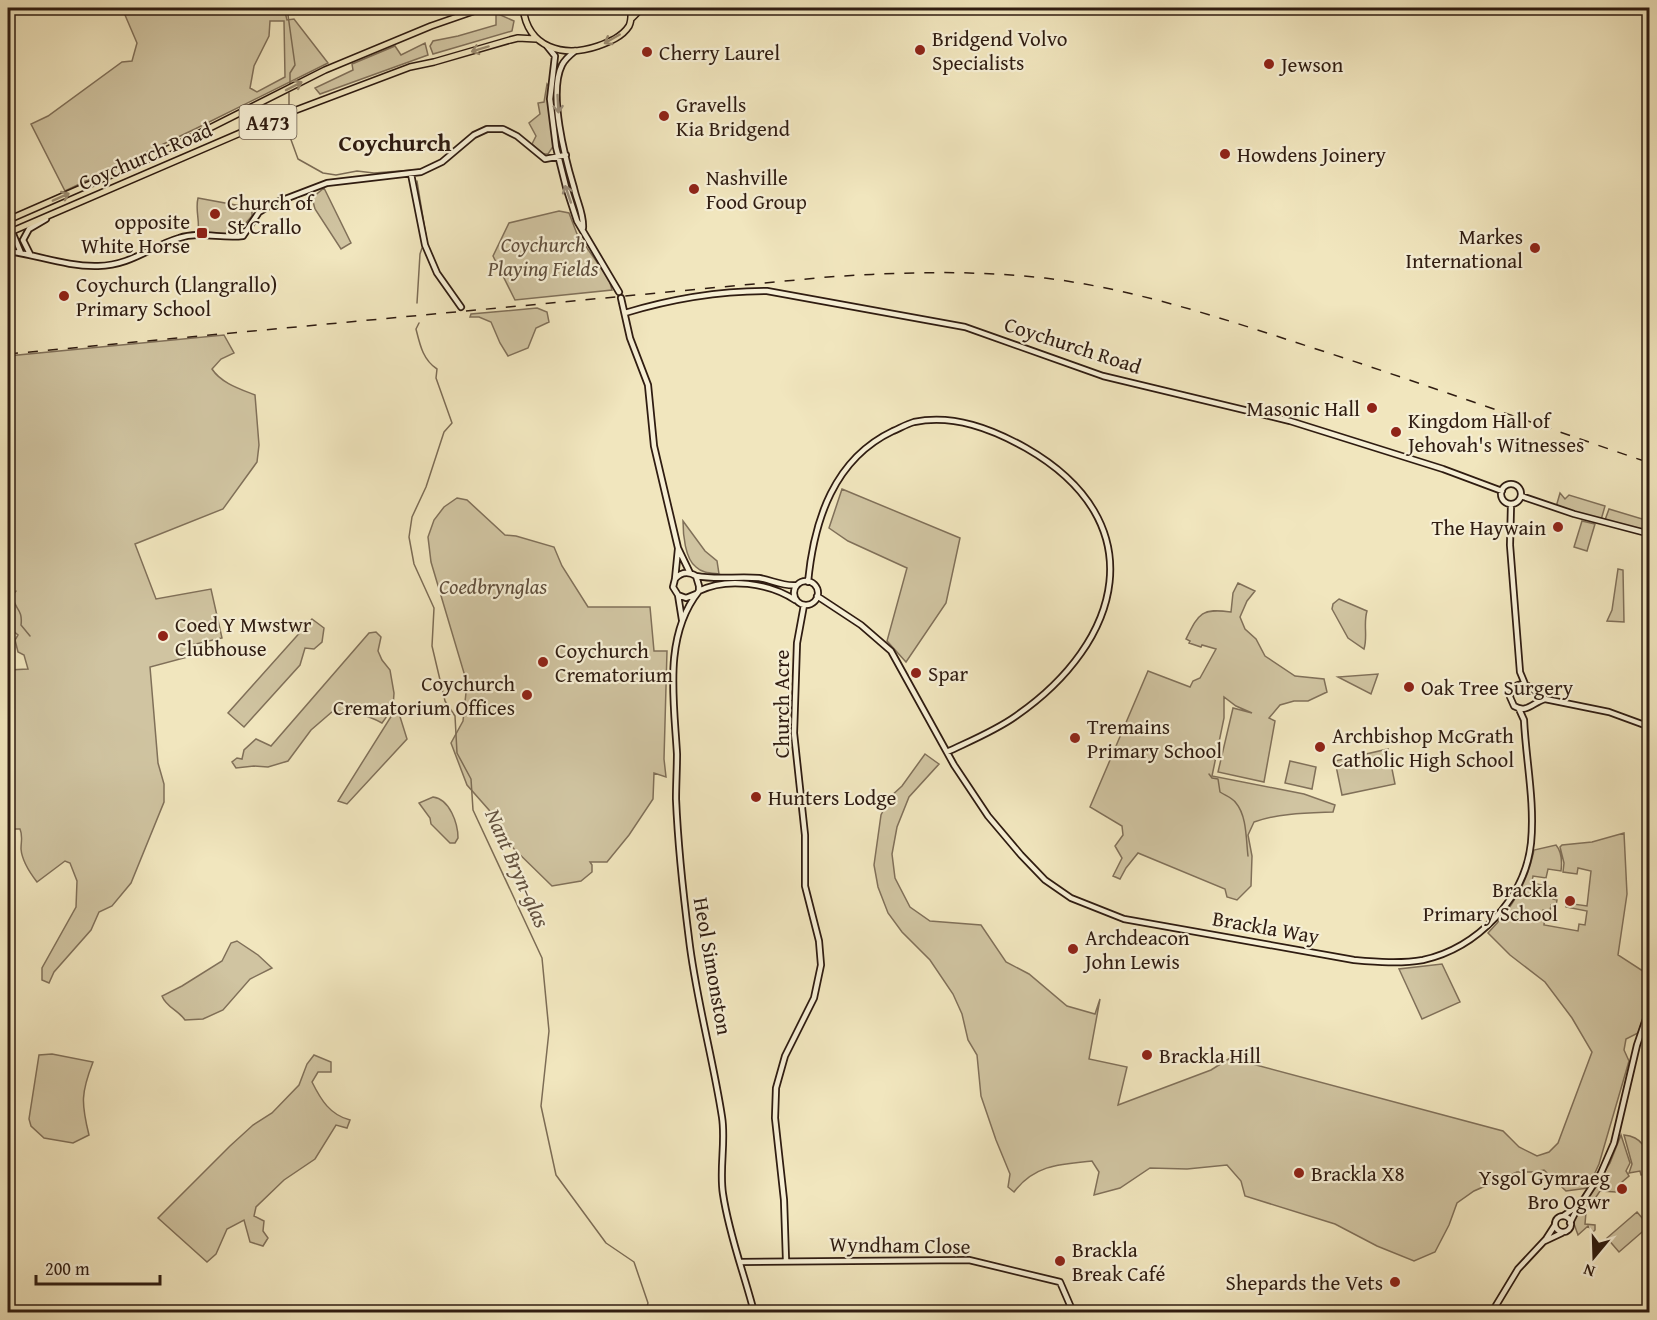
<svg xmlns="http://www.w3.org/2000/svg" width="1657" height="1320" viewBox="0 0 1657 1320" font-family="'Gentium Book Plus',serif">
	<rect width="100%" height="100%" fill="#f1e6be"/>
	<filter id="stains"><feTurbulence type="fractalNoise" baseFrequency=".00333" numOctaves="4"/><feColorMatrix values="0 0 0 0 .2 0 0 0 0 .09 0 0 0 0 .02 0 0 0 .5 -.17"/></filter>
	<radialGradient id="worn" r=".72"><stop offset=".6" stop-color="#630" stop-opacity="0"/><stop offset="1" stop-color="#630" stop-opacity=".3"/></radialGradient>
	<path fill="#d0c4a1" stroke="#807059" stroke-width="1.5" fill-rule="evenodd" d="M 122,8 L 284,8 L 287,20 L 294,19 L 328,63 L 195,129 L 65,191 L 31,124 L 48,116 L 122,62 L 132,61 L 137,43 ZM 270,21 L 284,21 L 285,77 L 257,92 L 250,88 L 254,66 L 269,36 Z
		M 496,13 L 514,21 L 512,31 L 433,54 L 430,46 L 433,41 L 458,36 L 496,25 Z
		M 425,43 L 428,55 L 320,94 L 315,88 L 353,70 L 352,64 L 395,46 L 401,55 Z
		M 547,84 L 550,88 L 554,145 L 548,154 L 543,154 L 532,144 L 536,136 L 529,123 L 540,114 L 538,103 L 544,102 Z
		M 324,188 L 351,243 L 341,249 L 315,209 L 312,198 Z
		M 198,198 L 241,206 L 242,210 L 252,211 L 252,216 C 232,240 228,236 198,232 C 200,220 195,210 198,198 Z
		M 559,211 L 569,213 L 577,234 L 609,279 L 612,290 L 515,300 L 493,256 L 509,223 Z
		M 537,308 L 547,312 L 549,322 L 536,328 L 528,348 L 508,356 L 500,343 L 491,322 L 479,317 L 470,317 L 471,314 Z
		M 224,335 L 234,353 L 221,359 L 212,369 C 221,383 240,389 255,395 L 259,445 L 257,462 L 223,509 L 135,544 L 156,599 L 211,589 L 222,638 L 191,645 L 195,655 L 150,667 L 158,763 L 164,784 L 164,802 L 131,883 L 112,906 L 99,912 L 91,930 L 54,972 L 49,983 L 42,980 L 42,968 L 76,907 L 77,881 L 70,863 L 65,861 L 37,882 C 30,873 22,861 21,849 C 21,841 23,836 20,829 L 15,829 L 11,834 L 8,835 L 8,670 L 28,669 L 24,655 L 18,652 L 15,640 L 18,635 L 8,627 L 8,356 Z
		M 842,489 L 960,538 L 946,603 L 906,662 L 887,641 L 907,568 L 848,541 L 829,528 Z
		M 1560,493 L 1565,499 L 1569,495 L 1605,506 L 1601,520 L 1556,507 Z
		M 457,498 L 467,500 L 505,535 L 516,536 L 554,547 L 562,566 L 588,607 L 650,607 L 654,651 L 667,651 L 664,759 L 666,777 L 654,773 L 653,799 L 629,835 L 607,862 L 590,862 L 592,865 L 592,872 L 581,881 L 552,886 L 506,841 L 489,810 L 467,785 L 451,743 L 463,721 L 467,683 L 431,562 L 428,537 L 434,520 L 444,507 Z
		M 1609,509 L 1649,521 L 1649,532 L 1605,520 Z
		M 683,521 L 705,551 L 717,561 L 719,574 C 711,573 702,573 696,567 C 685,559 683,534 683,521 Z
		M 1582,521 L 1595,524 L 1587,551 L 1574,547 Z
		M 1618,569 L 1623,570 L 1624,622 L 1607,621 L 1612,610 Z
		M 1238,583 L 1255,591 L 1247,601 L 1240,617 L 1245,629 L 1256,639 L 1265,656 L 1295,676 L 1324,679 L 1327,692 L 1308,701 L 1294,701 L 1280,705 L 1269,718 L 1275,721 L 1264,782 L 1218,772 L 1233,708 L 1252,713 L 1236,706 L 1224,697 L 1224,718 L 1212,776 L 1304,794 L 1335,805 L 1333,812 C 1306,813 1280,813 1254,822 L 1248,835 L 1252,856 L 1251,886 L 1237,900 L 1227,897 L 1225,889 L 1138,853 L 1126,868 L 1120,879 L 1113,876 L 1122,858 L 1115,846 L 1123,835 L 1122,826 L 1090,807 L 1148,671 L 1190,687 L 1193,681 L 1200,678 L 1216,649 L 1202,645 L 1201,647 L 1189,643 L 1190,641 L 1186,639 C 1199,613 1201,608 1231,612 L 1233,593 Z
		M 1339,599 L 1367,611 C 1363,624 1368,636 1364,649 L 1348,638 L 1332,609 L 1333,604 Z
		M 312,619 L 324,628 L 322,642 L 314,649 L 305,648 L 300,665 L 244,727 L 228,713 Z
		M 376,632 L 381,637 L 378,651 L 382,660 L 390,670 L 394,693 L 393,708 L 382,723 C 366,714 351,712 333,711 L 311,730 L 288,761 L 268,767 L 254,766 L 236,768 L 232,762 L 237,758 L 242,759 L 244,750 L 256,739 L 271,746 L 369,633 Z
		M 1378,674 L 1371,694 L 1338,677 Z
		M 397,707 L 407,739 L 347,804 L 338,801 Z
		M 1388,749 L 1395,784 L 1342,795 L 1335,761 Z
		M 925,754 L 939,764 L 909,797 L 897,827 L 892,854 L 895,878 L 910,907 L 930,921 L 981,925 L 1006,962 L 1029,974 L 1067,1006 L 1095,1014 L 1100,999 L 1089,1059 L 1127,1067 L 1118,1105 L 1211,1070 L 1230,1058 L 1503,1131 L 1519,1147 L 1537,1156 L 1549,1152 L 1558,1143 L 1592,1052 L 1572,1018 L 1545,982 L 1510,955 L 1488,933 C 1512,908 1527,884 1534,850 L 1556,845 C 1562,852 1562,863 1561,871 L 1548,869 L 1546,878 L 1533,876 L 1532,883 L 1552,887 L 1551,891 L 1554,892 L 1553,899 L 1557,900 L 1556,905 L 1551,905 L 1550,911 L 1543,910 L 1542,913 L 1545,914 L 1544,925 L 1578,931 L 1579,924 L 1585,925 L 1587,911 L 1566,907 L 1566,903 L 1587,906 L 1591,871 L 1578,868 L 1577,874 L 1563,872 L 1564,863 L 1560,847 L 1562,845 L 1592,842 L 1624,833 L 1627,894 L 1618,955 L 1649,975 L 1649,1001 L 1638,1033 L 1626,1039 L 1624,1050 L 1629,1061 L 1599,1164 L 1588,1188 L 1566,1191 L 1544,1170 L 1534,1172 L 1517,1172 L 1474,1191 L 1457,1203 L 1449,1225 L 1435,1252 L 1414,1261 L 1377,1246 L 1335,1224 L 1245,1196 L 1241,1181 L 1227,1165 L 1187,1169 L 1150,1168 L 1120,1188 L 1094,1195 L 1099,1172 L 1092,1161 C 1060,1164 1034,1165 1014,1192 L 1008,1187 L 1010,1174 L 996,1140 L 981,1096 L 977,1055 L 968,1040 L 962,1014 L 953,994 L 930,960 L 902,932 L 888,913 L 878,887 L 874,865 L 881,815 L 889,798 L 902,786 Z
		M 1290,761 L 1316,767 L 1312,789 L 1285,783 Z
		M 433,797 C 450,799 458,824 458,838 L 455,843 L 450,843 L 431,824 L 430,818 L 419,803 Z
		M 237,941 L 258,955 L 272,968 L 250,979 L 223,1010 L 203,1019 L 185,1020 C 178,1010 166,1007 162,996 L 182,986 L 222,961 L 231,943 Z
		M 1442,964 L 1460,1002 L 1422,1019 L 1399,969 Z
		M 52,1054 L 93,1062 C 81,1093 81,1103 89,1135 L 73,1143 L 44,1138 L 31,1126 L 29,1119 L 39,1055 Z
		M 314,1055 L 331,1062 L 331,1072 L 318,1072 L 312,1082 C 321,1100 330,1115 350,1120 L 347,1128 L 336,1125 L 315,1159 L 284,1180 L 256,1207 L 254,1216 L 264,1221 L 263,1231 L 268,1238 L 263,1246 L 250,1242 L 244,1220 L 227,1229 L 216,1254 L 207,1262 L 158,1218 L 230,1146 L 253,1125 L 272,1113 L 299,1085 L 307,1064 Z
		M 1621,1135 L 1630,1163 L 1626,1171 L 1629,1176 L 1622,1182 L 1616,1192 L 1600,1191 L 1586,1212 L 1585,1224 L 1595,1225 L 1595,1230 L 1593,1232 L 1588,1226 L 1578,1235 L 1573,1221 L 1610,1163 Z
		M 1624,1135 C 1646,1137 1650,1156 1649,1174 L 1641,1175 L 1640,1171 L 1629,1173 L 1632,1164 Z
		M 1637,1212 L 1649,1226 L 1619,1252 L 1607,1238 Z"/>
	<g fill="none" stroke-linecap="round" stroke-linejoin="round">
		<path stroke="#7c6c55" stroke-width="1.5" d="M 287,8 L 295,65 L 290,73 L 290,84
			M 289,107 L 289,93
			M 288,121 L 290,137 L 298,159 L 323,173 L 336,175 L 357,171 L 374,173 L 413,170
			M 417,181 L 427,242
			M 417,303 L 420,254 L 422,248
			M 419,323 L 416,329 C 420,345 423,360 437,369 L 436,378 L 452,423 L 444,432 L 426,487 L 412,517 L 409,537 L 414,564 L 434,608 L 432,646 L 445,701 L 455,716 L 457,753 L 471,779 L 473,810 L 542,958 L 549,1031 L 541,1106 L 556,1175 L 606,1243 L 634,1262 L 648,1303 L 645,1312
			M 16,591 L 12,596 C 15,610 23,609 21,625 L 30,636
			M 1209,774 L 1212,778 L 1218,779 L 1220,792 C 1226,796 1232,797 1236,803 C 1247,816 1246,840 1248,856"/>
		<g stroke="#2f1c11" stroke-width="8">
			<path id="secondary" d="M 547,46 L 555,56 L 550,99 L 556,147 L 566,187 L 577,221 L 619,292
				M 575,51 C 570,55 565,59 562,65 C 548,93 565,158 574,188 C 577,202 584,214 583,228
				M 411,174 L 425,245 L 437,273 L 461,307
				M 8,222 L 21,253
				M 8,238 L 13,252
				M 8,251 C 37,255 68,267 98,266 C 132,265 149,247 179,238 C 200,231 222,239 243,236 L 259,212 L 272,204 L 327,183 L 421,172 L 442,162 L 474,135 L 487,129 L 503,129 L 517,136 L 545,159 L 566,155
				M 30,254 L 23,240 L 29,229 L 46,219
				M 621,298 L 630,338 L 648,385 L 654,446 L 678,548 L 690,573
				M 625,313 C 671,299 719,291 767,291 L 965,327 L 1103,376 L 1290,421 L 1443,469 L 1502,491
				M1501 494a10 10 0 1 1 20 0a10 10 0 1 1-20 0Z
				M 1521,496 L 1574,514 L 1650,534
				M 1511,505 L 1510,545 L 1520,672 L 1525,684
				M 696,576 C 717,580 738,576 759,578 C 772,580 784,587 797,585
				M 675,579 L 678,549
				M794 593a12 12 0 1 1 24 0a12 12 0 1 1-24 0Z
				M 808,582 C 814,520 834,459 893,431 C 900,428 907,424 914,422 C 954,414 992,429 1026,448 C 1155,522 1123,642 1016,716 C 995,731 970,741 947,752
				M 699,591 C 727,577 769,583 795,600
				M 696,594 L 686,598 L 678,595 L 673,587 L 675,579 C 681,572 688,571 696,576 L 699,586 L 699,591 C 663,636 674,700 677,754 C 677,769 676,784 676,799 C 678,846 683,892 689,939 C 696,999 713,1058 722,1117 C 726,1142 719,1169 723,1194 C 729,1235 744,1273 754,1312
				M 678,595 L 682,620
				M 817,596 L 861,625 L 891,651 L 954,765 L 988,816 L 1021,855 L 1045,880 L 1071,898 L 1124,919 L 1354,960 C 1377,962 1400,964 1423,960 C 1477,948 1525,899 1531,843 C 1535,802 1526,761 1524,720 L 1519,709
				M 1545,699 C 1533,702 1527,714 1514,706 L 1510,697 C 1511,688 1516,684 1525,684 L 1545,699 L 1609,712 L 1650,727
				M 1563,1216 L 1578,1206
				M1555 1224a8 8 0 1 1 16 0a8 8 0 1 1-16 0Z
				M 1570,1223 L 1575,1213 L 1601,1173 L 1614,1143 L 1637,1045 L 1650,1007
				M 1545,1241 L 1562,1233
				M 786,1260 L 784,1200 L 775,1118 L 776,1088 L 785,1056 L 814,998 L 821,965 L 819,941 L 805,886 L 805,835 L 794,733 L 797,643 L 804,605
				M 740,1262 L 969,1260 L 1060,1282 L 1073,1312
				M 1492,1312 L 1518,1269 L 1546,1239 L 1555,1225"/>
		</g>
		<g stroke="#2f1c11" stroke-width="8">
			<path id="primary" d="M 523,8 C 528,48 563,58 598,46 C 609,42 622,37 629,26 C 632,20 631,14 631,8
				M 632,18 L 642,8
				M 8,220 L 150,158 L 325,70 L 431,26 L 483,8
				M 8,233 L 275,118 L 410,67 L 434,62 L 510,40 L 518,38 L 536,39"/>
		</g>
		<use href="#secondary" stroke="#f6efd5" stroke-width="4.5"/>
		<use href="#primary" stroke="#f1e6be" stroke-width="5"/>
		<path stroke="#2f1c11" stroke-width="1.5" stroke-dasharray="10 10" stroke-linecap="butt" d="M 8,354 L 828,277 C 900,272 972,270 1045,278 C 1135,289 1221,318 1307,346 C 1422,383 1535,424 1650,463"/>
	</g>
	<defs><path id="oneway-shaft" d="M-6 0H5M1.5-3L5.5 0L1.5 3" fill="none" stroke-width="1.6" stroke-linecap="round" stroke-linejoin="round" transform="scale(1.5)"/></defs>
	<g stroke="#9a8b70">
		<use href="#oneway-shaft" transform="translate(612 39) rotate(150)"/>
		<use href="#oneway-shaft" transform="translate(480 49) rotate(163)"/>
		<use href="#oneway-shaft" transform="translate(294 86) rotate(-27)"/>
		<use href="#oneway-shaft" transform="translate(61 197) rotate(-24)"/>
	</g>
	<g stroke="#9c907d">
		<use href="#oneway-shaft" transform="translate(558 104) rotate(87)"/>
		<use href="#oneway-shaft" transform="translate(568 194) rotate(-109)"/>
	</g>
	<g fill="#8f2418" stroke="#f6efd5" stroke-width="2">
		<circle cx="920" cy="50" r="6"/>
		<circle cx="647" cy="52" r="6"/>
		<circle cx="1269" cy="64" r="6"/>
		<circle cx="664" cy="116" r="6"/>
		<circle cx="1225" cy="154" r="6"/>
		<circle cx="694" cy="189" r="6"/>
		<circle cx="215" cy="214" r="6"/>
		<rect x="196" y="227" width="12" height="12" rx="3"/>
		<circle cx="1535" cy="248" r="6"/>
		<circle cx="64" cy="296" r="6"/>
		<circle cx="1372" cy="408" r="6"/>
		<circle cx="1396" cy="432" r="6"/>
		<circle cx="1558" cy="527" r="6"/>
		<circle cx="163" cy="636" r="6"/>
		<circle cx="543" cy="662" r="6"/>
		<circle cx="916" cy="673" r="6"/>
		<circle cx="1409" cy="687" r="6"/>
		<circle cx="527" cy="695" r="6"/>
		<circle cx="1075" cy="738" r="6"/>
		<circle cx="1320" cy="747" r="6"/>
		<circle cx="756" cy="797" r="6"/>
		<circle cx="1570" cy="901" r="6"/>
		<circle cx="1073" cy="949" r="6"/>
		<circle cx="1147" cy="1055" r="6"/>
		<circle cx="1299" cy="1173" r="6"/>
		<circle cx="1622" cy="1189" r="6"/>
		<circle cx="1060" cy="1261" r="6"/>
		<circle cx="1395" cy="1282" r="6"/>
	</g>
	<g text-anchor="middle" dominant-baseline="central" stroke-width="4.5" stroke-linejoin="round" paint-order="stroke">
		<rect fill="#f6efd5" stroke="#6b5b4c" stroke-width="1.5" x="239.5" y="105" width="57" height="34" rx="4.5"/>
		<g font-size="20" font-weight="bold" fill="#2f1c11">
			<text x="268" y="122">A473</text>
		</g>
		<g font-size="21" fill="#2f1c11" stroke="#f6efd5" text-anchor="start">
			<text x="932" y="38">Bridgend Volvo<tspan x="932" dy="24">Specialists</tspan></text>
			<text x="659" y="52">Cherry Laurel</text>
			<text x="1281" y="64">Jewson</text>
			<text x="676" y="104">Gravells<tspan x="676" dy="24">Kia Bridgend</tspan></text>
			<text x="1237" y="154">Howdens Joinery</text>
			<text x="706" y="177">Nashville<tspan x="706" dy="24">Food Group</tspan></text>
			<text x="227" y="202">Church of<tspan x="227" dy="24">St Crallo</tspan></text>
			<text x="190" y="221" text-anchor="end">opposite<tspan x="190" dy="24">White Horse</tspan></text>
			<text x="1523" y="236" text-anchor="end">Markes<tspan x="1523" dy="24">International</tspan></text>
			<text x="76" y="284">Coychurch (Llangrallo)<tspan x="76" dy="24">Primary School</tspan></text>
			<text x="1360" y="408" text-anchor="end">Masonic Hall</text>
			<text x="1408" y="420">Kingdom Hall of<tspan x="1408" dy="24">Jehovah's Witnesses</tspan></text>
			<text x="1546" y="527" text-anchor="end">The Haywain</text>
			<text x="175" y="624">Coed Y Mwstwr<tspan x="175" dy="24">Clubhouse</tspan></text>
			<text x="555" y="650">Coychurch<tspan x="555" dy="24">Crematorium</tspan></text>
			<text x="928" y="673">Spar</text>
			<text x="515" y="683" text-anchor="end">Coychurch<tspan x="515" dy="24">Crematorium Offices</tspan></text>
			<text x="1421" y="687">Oak Tree Surgery</text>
			<text x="1087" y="726">Tremains<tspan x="1087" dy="24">Primary School</tspan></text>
			<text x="1332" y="735">Archbishop McGrath<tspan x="1332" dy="24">Catholic High School</tspan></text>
			<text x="768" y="797">Hunters Lodge</text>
			<text x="1558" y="889" text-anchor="end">Brackla<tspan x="1558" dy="24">Primary School</tspan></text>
			<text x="1085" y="937">Archdeacon<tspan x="1085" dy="24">John Lewis</tspan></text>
			<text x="1159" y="1055">Brackla Hill</text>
			<text x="1311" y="1173">Brackla X8</text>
			<text x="1610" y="1177" text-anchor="end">Ysgol Gymraeg<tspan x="1610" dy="24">Bro Ogwr</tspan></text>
			<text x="1072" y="1249">Brackla<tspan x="1072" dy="24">Break Café</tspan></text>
			<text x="1383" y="1282" text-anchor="end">Shepards the Vets</text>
		</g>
		<g font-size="21" fill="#2f1c11" stroke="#f6efd5">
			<text transform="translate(145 156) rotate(-23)">Coychurch Road</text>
			<text transform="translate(1073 345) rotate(18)">Coychurch Road</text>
			<text transform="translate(781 704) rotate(-90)">Church Acre</text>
			<text transform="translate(1266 927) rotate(10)">Brackla Way</text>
			<text transform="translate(713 966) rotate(80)">Heol Simonston</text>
			<text transform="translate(900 1245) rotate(1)">Wyndham Close</text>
		</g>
		<g font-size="21" font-style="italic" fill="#5f4e3c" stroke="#f6efd5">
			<text x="543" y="244">Coychurch<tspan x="543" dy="24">Playing Fields</tspan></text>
			<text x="493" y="586">Coedbrynglas</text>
		</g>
		<g font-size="22" font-style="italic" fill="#62513f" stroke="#f6efd5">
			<text transform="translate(518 868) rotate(66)">Nant Bryn-glas</text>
		</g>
		<g font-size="24" font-weight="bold" fill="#2f1c11" stroke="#f6efd5">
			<text x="395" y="142">Coychurch</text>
		</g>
	</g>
	<rect width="1657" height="1320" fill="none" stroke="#f1e6be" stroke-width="30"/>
	<rect x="9" y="9" width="1639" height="1302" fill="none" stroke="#2f1c11" stroke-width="3"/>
	<rect x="15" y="15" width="1627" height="1290" fill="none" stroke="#2f1c11" stroke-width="1.5"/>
	<g transform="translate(1594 1257) rotate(199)" stroke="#f6efd5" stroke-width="4.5" paint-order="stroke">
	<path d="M0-4.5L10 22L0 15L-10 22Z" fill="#2f1c11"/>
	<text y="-9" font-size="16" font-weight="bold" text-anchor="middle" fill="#2f1c11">N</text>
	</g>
	<path d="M36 1275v9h124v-9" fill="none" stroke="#2f1c11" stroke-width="3"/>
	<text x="45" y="1275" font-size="18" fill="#2f1c11" stroke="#f6efd5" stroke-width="4.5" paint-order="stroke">200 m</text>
	<rect width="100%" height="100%" filter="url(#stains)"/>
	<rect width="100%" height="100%" fill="url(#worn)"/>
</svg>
